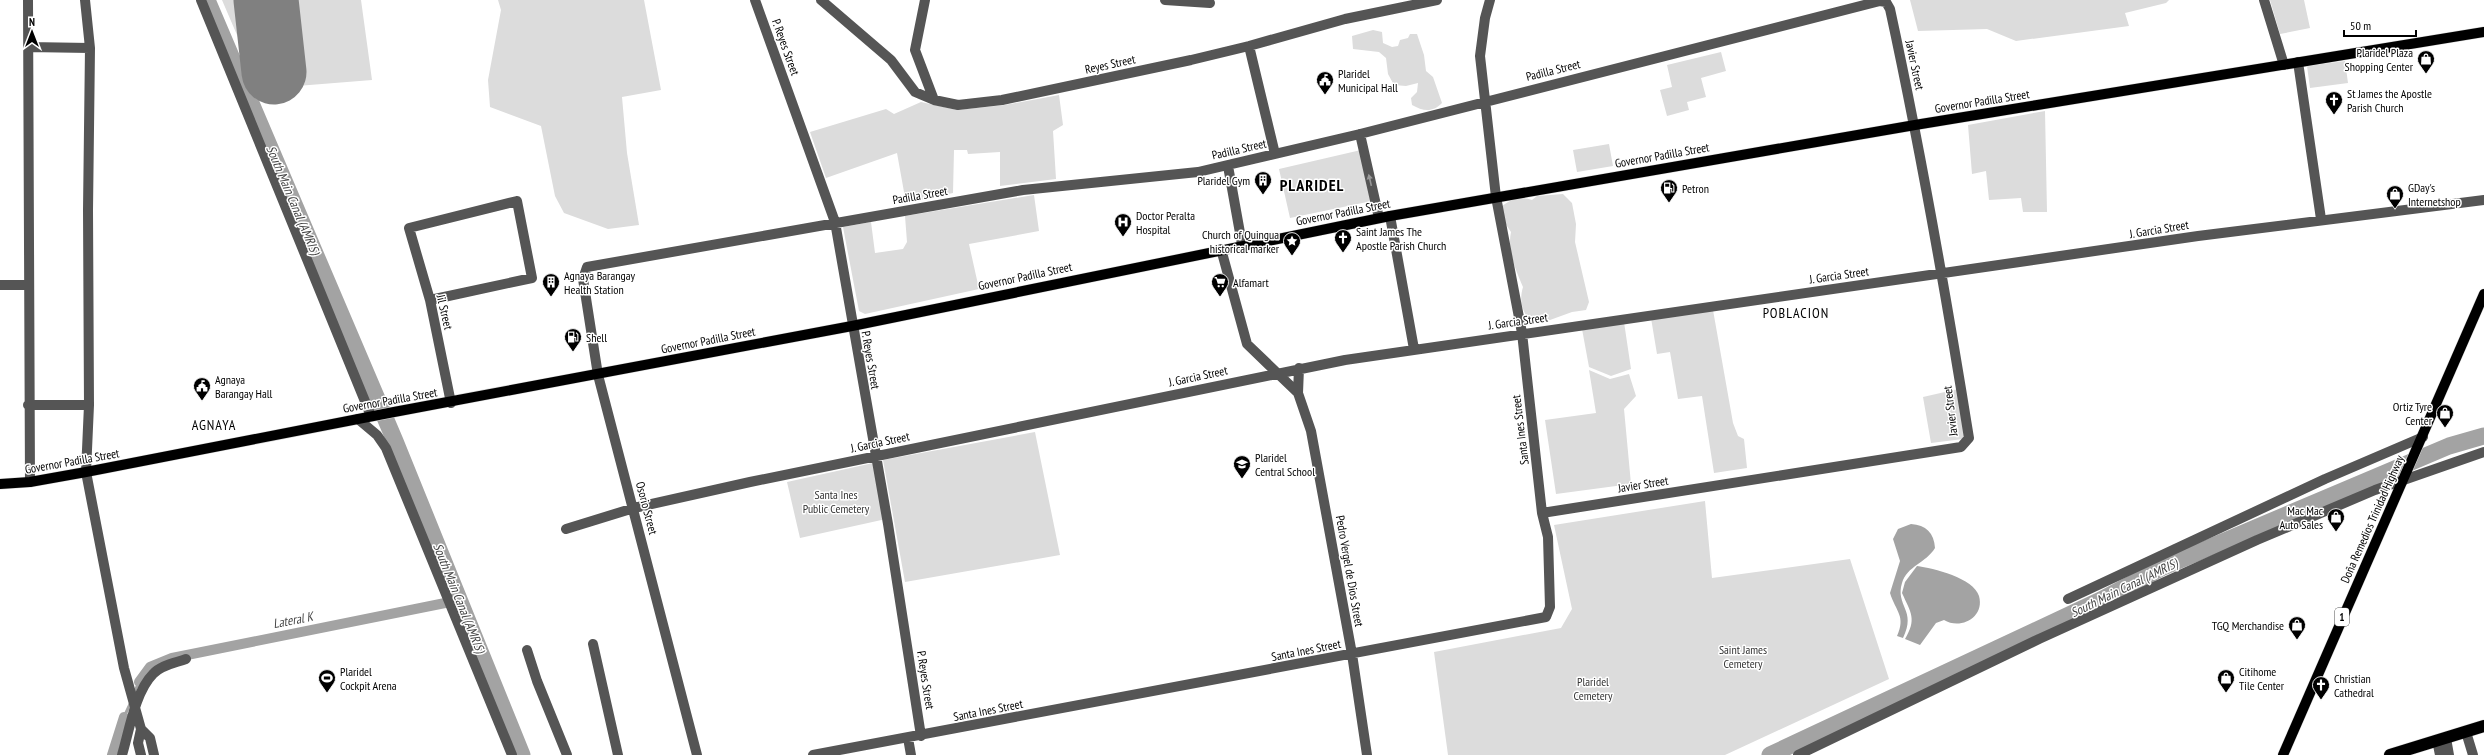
<svg xmlns="http://www.w3.org/2000/svg" width="2484" height="755" viewBox="0 0 2484 755" font-family="'PT Sans Narrow',sans-serif">
	<rect width="100%" height="100%" fill="#fff"/>
	<path fill="#dcdcdc" d="M 222,0 L 242,0 L 249,63 Z
		M 288,0 L 361,0 L 372,80 L 297,86 Z
		M 498,0 L 644,0 L 661,90 L 622,97 L 627,153 L 639,225 L 608,229 L 564,213 L 555,196 L 541,126 L 490,107 L 488,80 L 501,10 Z
		M 1910,0 L 2169,0 L 2166,3 L 2125,13 L 2129,26 L 2016,41 L 1987,29 L 1918,31 Z
		M 2270,0 L 2304,0 L 2310,28 L 2280,34 Z
		M 1373,30 L 1382,32 L 1383,43 L 1392,47 L 1398,46 L 1400,40 L 1408,38 L 1410,34 L 1417,34 L 1424,55 L 1426,71 L 1433,77 L 1442,103 C 1432,113 1423,111 1412,105 L 1411,98 L 1417,92 L 1418,83 L 1406,86 L 1394,85 L 1388,74 L 1386,58 L 1379,52 L 1353,49 L 1352,36 Z
		M 1721,52 L 1726,71 L 1701,78 L 1706,97 L 1687,102 L 1689,110 L 1667,116 L 1660,90 L 1672,87 L 1667,65 Z
		M 2345,61 L 2348,83 L 2310,88 L 2307,66 Z
		M 1059,95 L 1063,125 L 1053,131 L 1056,179 L 1000,186 L 1000,152 L 968,154 L 967,150 L 954,150 L 953,193 L 906,203 L 897,153 L 826,178 L 810,132 L 886,109 L 894,114 L 921,102 L 957,110 L 1005,105 Z
		M 2045,111 L 2047,212 L 2023,212 L 2021,198 L 1989,200 L 1986,171 L 1972,174 L 1968,125 Z
		M 1609,144 L 1613,166 L 1577,172 L 1573,150 Z
		M 1361,150 L 1372,201 L 1290,218 L 1279,169 Z
		M 1563,194 L 1572,203 L 1576,224 L 1575,242 L 1589,302 L 1586,310 L 1572,312 L 1550,320 L 1529,321 C 1522,309 1519,301 1523,287 C 1516,271 1507,250 1511,232 L 1503,220 L 1501,207 C 1511,199 1519,196 1532,200 L 1537,196 Z
		M 1034,195 L 1039,231 L 969,244 L 979,289 L 865,314 L 859,311 L 843,227 L 871,222 L 875,253 L 903,249 L 907,242 L 905,216 Z
		M 1713,310 L 1733,423 L 1738,436 L 1744,439 L 1747,468 L 1714,473 L 1702,396 L 1678,399 L 1670,352 L 1657,354 L 1651,318 Z
		M 1624,322 L 1631,369 L 1611,376 L 1589,367 L 1582,329 Z
		M 1589,370 L 1610,379 L 1629,374 L 1636,396 L 1624,409 L 1631,484 L 1556,494 L 1545,420 L 1596,413 Z
		M 1958,389 L 1965,435 L 1963,439 L 1931,443 L 1923,397 Z
		M 1035,432 L 1060,555 L 905,582 L 883,460 Z
		M 873,463 L 886,519 L 800,538 L 787,482 Z
		M 1705,501 L 1712,578 L 1850,559 L 1889,679 L 1725,755 L 1448,755 L 1434,652 L 1561,628 L 1572,609 L 1554,525 Z"/>
	<path fill="#a3a3a3" d="M 1911,524 C 1926,525 1934,533 1935,548 C 1926,563 1907,566 1902,583 C 1895,606 1917,610 1903,638 L 1897,636 C 1906,616 1896,612 1890,593 L 1900,561 L 1893,539 L 1898,529 Z
		M 1917,566 C 1933,568 1974,578 1979,596 C 1985,618 1960,630 1944,620 L 1936,623 L 1920,645 L 1905,639 C 1917,619 1911,613 1902,593 L 1905,582 Z"/>
	<g fill="none" stroke-linecap="round" stroke-linejoin="round">
		<path stroke="#a3a3a3" stroke-width="3" d="M 134,693 L 139,682
			M 124,717 L 131,702"/>
		<path stroke="#a3a3a3" stroke-width="10" d="M 139,682 L 150,667 L 172,658 L 460,600
			M 112,755 L 124,717"/>
		<path stroke="#a3a3a3" stroke-width="17" d="M 207,0 L 395,441 L 522,755
			M 1770,755 L 2101,600 L 2161,568 L 2449,446 L 2484,436"/>
		<path stroke="#808080" stroke-width="26" d="M 266,2 L 268,0"/>
		<path stroke="#808080" stroke-width="65" d="M 266,0 L 274,72"/>
		<g stroke="#dbdbdb" stroke-width="11">
			<path id="major" d="M 0,484 L 30,482 L 86,472 L 394,412 L 852,326 L 1390,216 L 1915,125 L 2484,32
				M 2283,755 L 2484,294"/>
		</g>
		<g stroke="#dbdbdb" stroke-width="13">
			<path id="highway" d="M 2390,755 L 2484,726"/>
		</g>
		<path stroke="#555" stroke-width="10" d="M 28,0 L 30,482
			M 201,0 L 371,416
			M 755,0 L 835,222 L 888,524 L 921,736
			M 821,0 L 891,60 L 915,92 L 934,100 L 958,105 L 1002,100 L 1191,60 L 1249,46 L 1345,19 L 1437,0
			M 925,0 L 915,50 L 934,100
			M 1165,0 L 1210,3
			M 2264,0 L 2284,65
			M 1249,46 L 1275,154
			M 28,47 L 90,48
			M 2298,62 L 2321,219
			M 1360,134 L 1379,218
			M 1228,166 L 1242,244
			M 1390,216 L 1414,349
			M 1221,249 L 1247,344 L 1298,393 L 1311,431 L 1352,654 L 1367,755
			M 0,285 L 27,285
			M 430,300 L 532,278 L 517,201 L 409,228 L 430,300 L 451,403
			M 1298,393 L 1299,368
			M 28,405 L 89,405 L 88,210 L 90,48 L 85,0
			M 89,405 L 86,472 L 124,668 L 141,729 L 150,738 L 154,755
			M 358,419 L 377,435 L 386,448 L 512,755
			M 566,529 L 634,508 L 750,482 L 1345,360 L 2198,236 L 2484,200
			M 2068,599 L 2325,479 L 2423,437
			M 593,644 L 618,755
			M 527,650 L 537,681 L 567,755
			M 141,729 L 138,743 L 141,755
			M 2466,732 L 2473,755
			M 908,738 L 911,755
			M 2446,738 L 2449,755
			M 2437,740 L 2440,755
			M 122,755 C 129,732 135,692 153,674 C 161,665 175,663 186,659
			M 697,755 L 598,375 L 583,279 L 587,267 L 1023,190 L 1198,172 L 1360,134 L 1880,1 L 1886,2 L 1890,9 C 1921,152 1946,295 1969,438 L 1961,447 L 1542,513
			M 813,755 L 1546,617 L 1550,607 L 1548,537 L 1542,513 L 1522,333 L 1496,197 L 1480,56 L 1485,18 L 1490,0
			M 1798,755 L 2039,639 L 2257,540 L 2375,490 L 2484,452"/>
		<use href="#major" stroke="#000" stroke-width="10"/>
		<use href="#highway" stroke="#000" stroke-width="12"/>
	</g>
	<defs><path id="oneway-solid" d="M-6-.8H1V-3.2L6.5 0L1 3.2V.8H-6Z"/></defs>
	<use fill="#999" href="#oneway-solid" transform="translate(1370 180) rotate(-103)"/>
	<defs>
		<g id="shop-pin" transform="scale(0.9)"><path d="M0 17L-7.5 6A9.5 9.5 0 1 1 7.5 6Z" fill="#000" stroke="#fff"/><path d="M-5-2.5h2.3a2.7 3.5 0 0 1 5.4 0H5L5.5 6h-11ZM-1.5-2.5h3a1.5 2.3 0 0 0-3 0Z" fill="#fff"/></g>
		<g id="civic-pin" transform="scale(0.9)"><path d="M0 17L-7.5 6A9.5 9.5 0 1 1 7.5 6Z" fill="#000" stroke="#fff"/><path d="M-.6-6.5H3V-4.5H.6V-3L4-1V1h2V6H-6V1h2V-1L-.6-3ZM-1.2 2.5V6h2.4V2.5Z" fill="#fff"/></g>
		<g id="church-pin" transform="scale(0.9)"><path d="M0 17L-7.5 6A9.5 9.5 0 1 1 7.5 6Z" fill="#000" stroke="#fff"/><path d="M-1.2-6h2.4v3.5h3.3v2.4h-3.3V6h-2.4V-.1h-3.3v-2.4h3.3Z" fill="#fff"/></g>
		<g id="building-pin" transform="scale(0.9)"><path d="M0 17L-7.5 6A9.5 9.5 0 1 1 7.5 6Z" fill="#000" stroke="#fff"/><path d="M-4-6H4V6H1V3H-1V6H-4ZM-2.5-4.3h1.7v1.8h-1.7ZM.8-4.3h1.7v1.8H.8ZM-2.5-1h1.7V.8h-1.7ZM.8-1h1.7V.8H.8Z" fill="#fff"/></g>
		<g id="fuel-pin" transform="scale(0.9)"><path d="M0 17L-7.5 6A9.5 9.5 0 1 1 7.5 6Z" fill="#000" stroke="#fff"/><path d="M-5.5-6h7V0h2V4h1.3V-2.5L3-4.5l.8-.8L6-3V5H2.5V1h-1V6h-7ZM-4.2-4.7v3.2H.2V-4.7Z" fill="#fff"/></g>
		<g id="hospital-pin" transform="scale(0.9)"><path d="M0 17L-7.5 6A9.5 9.5 0 1 1 7.5 6Z" fill="#000" stroke="#fff"/><path d="M-5-5h3v3.5h4V-5h3V5h-3V1.5h-4V5h-3Z" fill="#fff"/></g>
		<g id="sight-pin" transform="scale(0.9)"><path d="M0 17L-7.5 6A9.5 9.5 0 1 1 7.5 6Z" fill="#000" stroke="#fff"/><path d="M0-6L1.8-2.2L6-1.7L2.9 1.2L3.7 5.4L0 3.3L-3.7 5.4L-2.9 1.2L-6-1.7L-1.8-2.2Z" fill="#fff"/></g>
		<g id="supermarket-pin" transform="scale(0.9)"><path d="M0 17L-7.5 6A9.5 9.5 0 1 1 7.5 6Z" fill="#000" stroke="#fff"/><path d="M-6-5.5h2.5l.6 2H6L4.5 2H-2.5L-4.4-4H-6ZM-1.5 3.2a1.3 1.3 0 1 0 .1 0ZM3 3.2a1.3 1.3 0 1 0 .1 0Z" fill="#fff"/></g>
		<g id="school-pin" transform="scale(0.9)"><path d="M0 17L-7.5 6A9.5 9.5 0 1 1 7.5 6Z" fill="#000" stroke="#fff"/><path d="M0-5L7-2L0 1L-7-2ZM-4 1L0 2.5L4 1V4Q0 6-4 4Z" fill="#fff"/></g>
		<g id="stadium-pin" transform="scale(0.9)"><path d="M0 17L-7.5 6A9.5 9.5 0 1 1 7.5 6Z" fill="#000" stroke="#fff"/><path d="M0-5a6.5 5 0 1 0 0 10a6.5 5 0 1 0 0-10ZM-3.5-1.8h7v3.6h-7Z" fill="#fff"/></g>
	</defs>
	<g fill-rule="evenodd">
		<use href="#shop-pin" x="2426" y="59"/>
		<use href="#civic-pin" x="1325" y="80"/>
		<use href="#church-pin" x="2334" y="100"/>
		<use href="#building-pin" x="1263" y="180"/>
		<use href="#fuel-pin" x="1669" y="188"/>
		<use href="#shop-pin" x="2395" y="194"/>
		<use href="#hospital-pin" x="1123" y="222"/>
		<use href="#church-pin" x="1343" y="238"/>
		<use href="#sight-pin" x="1292" y="241"/>
		<use href="#building-pin" x="551" y="282"/>
		<use href="#supermarket-pin" x="1220" y="282"/>
		<use href="#fuel-pin" x="573" y="337"/>
		<use href="#civic-pin" x="202" y="386"/>
		<use href="#shop-pin" x="2445" y="413"/>
		<use href="#school-pin" x="1242" y="464"/>
		<use href="#shop-pin" x="2336" y="517"/>
		<use href="#shop-pin" x="2297" y="625"/>
		<use href="#stadium-pin" x="327" y="678"/>
		<use href="#shop-pin" x="2226" y="678"/>
		<use href="#church-pin" x="2321" y="685"/>
	</g>
	<g text-anchor="middle" dominant-baseline="central" stroke-width="3" stroke-linejoin="round" paint-order="stroke">
		<rect fill="#fff" stroke="#4c4c4c" stroke-width="1" x="2335" y="608" width="14" height="18" rx="3"/>
		<g font-size="11" font-weight="bold" fill="#000">
			<text x="2342" y="617">1</text>
		</g>
		<g font-size="12" fill="#000" stroke="#fff">
			<text transform="translate(786 47) rotate(70)">P. Reyes Street</text>
			<text transform="translate(1110 64) rotate(-12)">Reyes Street</text>
			<text transform="translate(1915 65) rotate(78)">Javier Street</text>
			<text transform="translate(1553 70) rotate(-14)">Padilla Street</text>
			<text transform="translate(1982 101) rotate(-9)">Governor Padilla Street</text>
			<text transform="translate(1239 149) rotate(-13)">Padilla Street</text>
			<text transform="translate(1662 155) rotate(-10)">Governor Padilla Street</text>
			<text transform="translate(920 195) rotate(-10)">Padilla Street</text>
			<text transform="translate(1343 212) rotate(-11)">Governor Padilla Street</text>
			<text transform="translate(2159 229) rotate(-9)">J. Garcia Street</text>
			<text transform="translate(1839 275) rotate(-8)">J. Garcia Street</text>
			<text transform="translate(1025 276) rotate(-12)">Governor Padilla Street</text>
			<text transform="translate(445 312) rotate(77)">Jil Street</text>
			<text transform="translate(1518 321) rotate(-8)">J. Garcia Street</text>
			<text transform="translate(708 340) rotate(-11)">Governor Padilla Street</text>
			<text transform="translate(871 360) rotate(80)">P. Reyes Street</text>
			<text transform="translate(1198 376) rotate(-12)">J. Garcia Street</text>
			<text transform="translate(390 400) rotate(-10)">Governor Padilla Street</text>
			<text transform="translate(1950 411) rotate(-97)">Javier Street</text>
			<text transform="translate(1520 430) rotate(-97)">Santa Ines Street</text>
			<text transform="translate(880 442) rotate(-12)">J. Garcia Street</text>
			<text transform="translate(72 461) rotate(-10)">Governor Padilla Street</text>
			<text transform="translate(1643 484) rotate(-9)">Javier Street</text>
			<text transform="translate(647 508) rotate(75)">Osorio Street</text>
			<text transform="translate(2372 519) rotate(-66)">Doña Remedios Trinidad Highway</text>
			<text transform="translate(1350 571) rotate(80)">Pedro Vergel de Dios Street</text>
			<text transform="translate(1306 650) rotate(-11)">Santa Ines Street</text>
			<text transform="translate(926 680) rotate(81)">P. Reyes Street</text>
			<text transform="translate(988 710) rotate(-11)">Santa Ines Street</text>
		</g>
		<g font-size="12" fill="#000" stroke="#fff" text-anchor="start">
			<text x="2413" y="52" text-anchor="end">Plaridel Plaza<tspan x="2413" dy="14">Shopping Center</tspan></text>
			<text x="1338" y="73">Plaridel<tspan x="1338" dy="14">Municipal Hall</tspan></text>
			<text x="2347" y="93">St James the Apostle<tspan x="2347" dy="14">Parish Church</tspan></text>
			<text x="1250" y="180" text-anchor="end">Plaridel Gym</text>
			<text x="2408" y="187">GDay's<tspan x="2408" dy="14">Internetshop</tspan></text>
			<text x="1682" y="188">Petron</text>
			<text x="1136" y="215">Doctor Peralta<tspan x="1136" dy="14">Hospital</tspan></text>
			<text x="1356" y="231">Saint James The<tspan x="1356" dy="14">Apostle Parish Church</tspan></text>
			<text x="1279" y="234" text-anchor="end">Church of Quingua<tspan x="1279" dy="14">historical marker</tspan></text>
			<text x="564" y="275">Agnaya Barangay<tspan x="564" dy="14">Health Station</tspan></text>
			<text x="1233" y="282">Alfamart</text>
			<text x="586" y="337">Shell</text>
			<text x="215" y="379">Agnaya<tspan x="215" dy="14">Barangay Hall</tspan></text>
			<text x="2432" y="406" text-anchor="end">Ortiz Tyre<tspan x="2432" dy="14">Center</tspan></text>
			<text x="1255" y="457">Plaridel<tspan x="1255" dy="14">Central School</tspan></text>
			<text x="2323" y="510" text-anchor="end">Mac Mac<tspan x="2323" dy="14">Auto Sales</tspan></text>
			<text x="2284" y="625" text-anchor="end">TGQ Merchandise</text>
			<text x="340" y="671">Plaridel<tspan x="340" dy="14">Cockpit Arena</tspan></text>
			<text x="2239" y="671">Citihome<tspan x="2239" dy="14">Tile Center</tspan></text>
			<text x="2334" y="678">Christian<tspan x="2334" dy="14">Cathedral</tspan></text>
		</g>
		<g font-size="12" fill="#333" stroke="#fff">
			<text x="836" y="494">Santa Ines<tspan x="836" dy="14">Public Cemetery</tspan></text>
			<text x="1743" y="649">Saint James<tspan x="1743" dy="14">Cemetery</tspan></text>
			<text x="1593" y="681">Plaridel<tspan x="1593" dy="14">Cemetery</tspan></text>
		</g>
		<g font-size="13" font-style="italic" fill="#444" stroke="#fff">
			<text transform="translate(293 200) rotate(67)">South Main Canal (AMRIS)</text>
			<text transform="translate(2124 588) rotate(-26)">South Main Canal (AMRIS)</text>
			<text transform="translate(459 598) rotate(68)">South Main Canal (AMRIS)</text>
			<text transform="translate(293 620) rotate(-11)">Lateral K</text>
		</g>
		<g font-size="14" letter-spacing="1" fill="#000" stroke="#fff">
			<text x="1796" y="313">POBLACION</text>
			<text x="214" y="425">AGNAYA</text>
		</g>
		<g font-size="16" font-weight="bold" letter-spacing="1" fill="#000" stroke="#fff">
			<text x="1312" y="185">PLARIDEL</text>
		</g>
	</g>
	<g transform="translate(32 32)" stroke="#ffffff" stroke-width="3" paint-order="stroke">
	<path d="M0-3L7 15L0 10L-7 15Z" fill="#000000"/>
	<text y="-6" font-size="11" font-weight="bold" text-anchor="middle" fill="#000000">N</text>
	</g>
	<path d="M2344 30v6h72v-6" fill="none" stroke="#000000" stroke-width="2"/>
	<text x="2350" y="30" font-size="12" fill="#000000" stroke="#ffffff" stroke-width="3" paint-order="stroke">50 m</text>
</svg>
